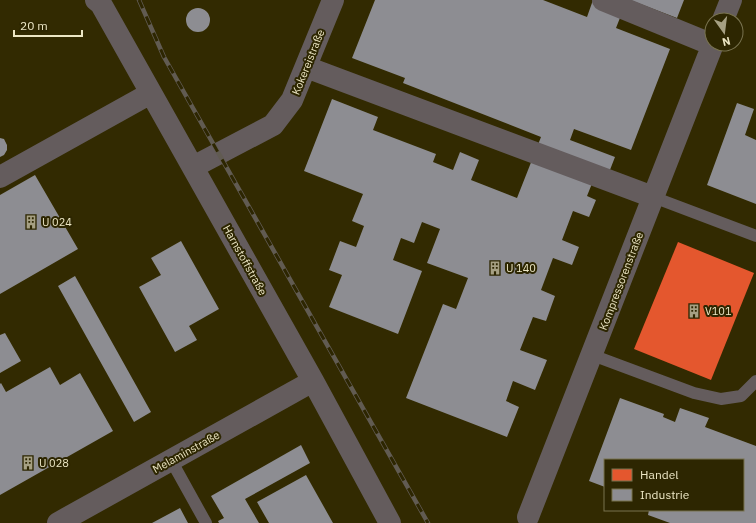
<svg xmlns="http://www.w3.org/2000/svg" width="756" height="523" viewBox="0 0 756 523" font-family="'IBM Plex Sans',sans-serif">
	<rect width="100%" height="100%" fill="#231f0b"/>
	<path fill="#322a01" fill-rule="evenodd" d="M 0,0 L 756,0 L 756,523 L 0,523 ZM 712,20 L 736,20 L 736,44 L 712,44 ZM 605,460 L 743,460 L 743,510 L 605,510 Z"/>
	<path fill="#e4572e" d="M 678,242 L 754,273 L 711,380 L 634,349 Z"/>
	<path fill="#8d8d92" d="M 375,0 L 543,0 L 587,17 L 593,0 L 627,0 L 616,28 L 670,49 L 631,150 L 574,129 L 570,140 L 615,157 L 608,175 L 597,171 L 587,196 L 596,200 L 589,217 L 573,211 L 562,240 L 579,247 L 572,265 L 553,258 L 541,290 L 555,296 L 546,321 L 533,317 L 520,350 L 547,360 L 535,390 L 513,381 L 506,401 L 519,407 L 507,437 L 406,398 L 443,304 L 456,309 L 468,278 L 427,263 L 440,229 L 422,222 L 414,243 L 401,238 L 393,260 L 422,271 L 398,334 L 329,307 L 342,275 L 329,270 L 340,241 L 356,247 L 364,226 L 352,221 L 363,194 L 304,171 L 332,99 L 378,117 L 373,130 L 436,154 L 433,162 L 453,170 L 460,152 L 479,160 L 471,180 L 517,198 L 541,137 L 403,83 L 405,78 L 352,58 Z
		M 630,0 L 684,0 L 677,18 Z
		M186 20a12 12 0 1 1 24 0a12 12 0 1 1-24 0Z
		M 737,103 L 754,109 L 745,135 L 756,140 L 756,204 L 707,185 Z
		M 0,138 L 4,139 L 7,145 L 7,150 L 4,155 L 0,157 Z
		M 35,175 L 78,249 L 0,294 L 0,195 Z
		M 181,241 L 219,309 L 189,326 L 197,340 L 175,352 L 139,287 L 161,275 L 151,258 Z
		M 75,276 L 151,412 L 134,422 L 58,286 Z
		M 5,333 L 21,361 L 0,373 L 0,335 Z
		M 50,367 L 60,385 L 80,373 L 113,431 L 0,495 L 0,384 L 1,383 L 6,392 Z
		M 620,398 L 664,414 L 663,417 L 675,422 L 680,408 L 709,418 L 705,427 L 756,446 L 756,523 L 670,523 L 648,515 L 649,510 L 743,510 L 743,460 L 605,460 L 605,487 L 589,481 Z
		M 301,445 L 310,463 L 245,499 L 259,523 L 219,523 L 218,521 L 224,518 L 211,496 Z
		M 306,475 L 333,523 L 269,523 L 257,502 Z
		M 180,508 L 188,523 L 152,523 Z"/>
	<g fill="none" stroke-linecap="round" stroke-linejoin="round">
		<path stroke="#645c5d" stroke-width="12" d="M 653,197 L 756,236
			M 592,355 L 694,393 L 721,399 L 741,396 L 756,381
			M 171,460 L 206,523"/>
		<path stroke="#645c5d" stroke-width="22" d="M 96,0 L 101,4 L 313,381 L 390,523
			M 603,0 L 713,45
			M 723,20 L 731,0
			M 306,67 L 653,197
			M 193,167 L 273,125 L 292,100 L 333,0
			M 0,177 L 151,93
			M 528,517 L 713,44
			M 58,523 L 313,381"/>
		<g stroke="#615b52" stroke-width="4.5">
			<path id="rail" d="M 139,0 L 164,57 L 428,523"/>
		</g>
		<use href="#rail" stroke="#2d2601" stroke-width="3" stroke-dasharray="9" stroke-linecap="butt"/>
	</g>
	<defs>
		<g id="building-bare" transform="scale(1.08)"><path d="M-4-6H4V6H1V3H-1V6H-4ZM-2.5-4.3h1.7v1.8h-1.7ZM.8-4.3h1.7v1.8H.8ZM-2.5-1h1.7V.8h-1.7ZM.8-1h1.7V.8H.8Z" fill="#a6a083" stroke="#2d2601" stroke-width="2.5" paint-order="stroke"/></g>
	</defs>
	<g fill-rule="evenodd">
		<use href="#building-bare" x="31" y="222"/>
		<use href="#building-bare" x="495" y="268"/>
		<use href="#building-bare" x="694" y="311"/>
		<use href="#building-bare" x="28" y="463"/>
	</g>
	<g text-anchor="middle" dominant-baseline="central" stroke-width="4" stroke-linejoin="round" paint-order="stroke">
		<g font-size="11" fill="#ece6c4" stroke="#2d2601">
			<text transform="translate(308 62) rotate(-68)">Kokereistraße</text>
			<text transform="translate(245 260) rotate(61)">Harnstoffstraße</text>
			<text transform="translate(621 281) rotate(-69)">Kompressorenstraße</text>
			<text transform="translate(186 452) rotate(-29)">Melaminstraße</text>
		</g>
		<g font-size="11" fill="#ece6c4" stroke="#2d2601" text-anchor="start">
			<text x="42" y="222">U 024</text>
			<text x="506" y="268">U 140</text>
			<text x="705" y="311">V101</text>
			<text x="39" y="463">U 028</text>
		</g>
	</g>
	<rect x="604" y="459" width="140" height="52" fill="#2d2601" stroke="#79734f"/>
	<rect x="612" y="469" width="20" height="12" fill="#e4572e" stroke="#79734f"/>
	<text x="640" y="479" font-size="12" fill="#ece6c4">Handel</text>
	<rect x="612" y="489" width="20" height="12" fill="#8d8d92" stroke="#79734f"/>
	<text x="640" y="499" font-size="12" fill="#ece6c4">Industrie</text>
	<g transform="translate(724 32) rotate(166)"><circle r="19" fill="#2d2601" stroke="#79734f"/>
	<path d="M0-3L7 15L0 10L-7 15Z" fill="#a6a083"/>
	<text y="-6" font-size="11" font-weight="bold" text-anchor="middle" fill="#ece6c4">N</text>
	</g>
	<path d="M14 30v6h68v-6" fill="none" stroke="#ece6c4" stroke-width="2"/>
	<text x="20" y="30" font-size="12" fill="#ece6c4" stroke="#2d2601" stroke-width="3" paint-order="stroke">20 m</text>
</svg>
